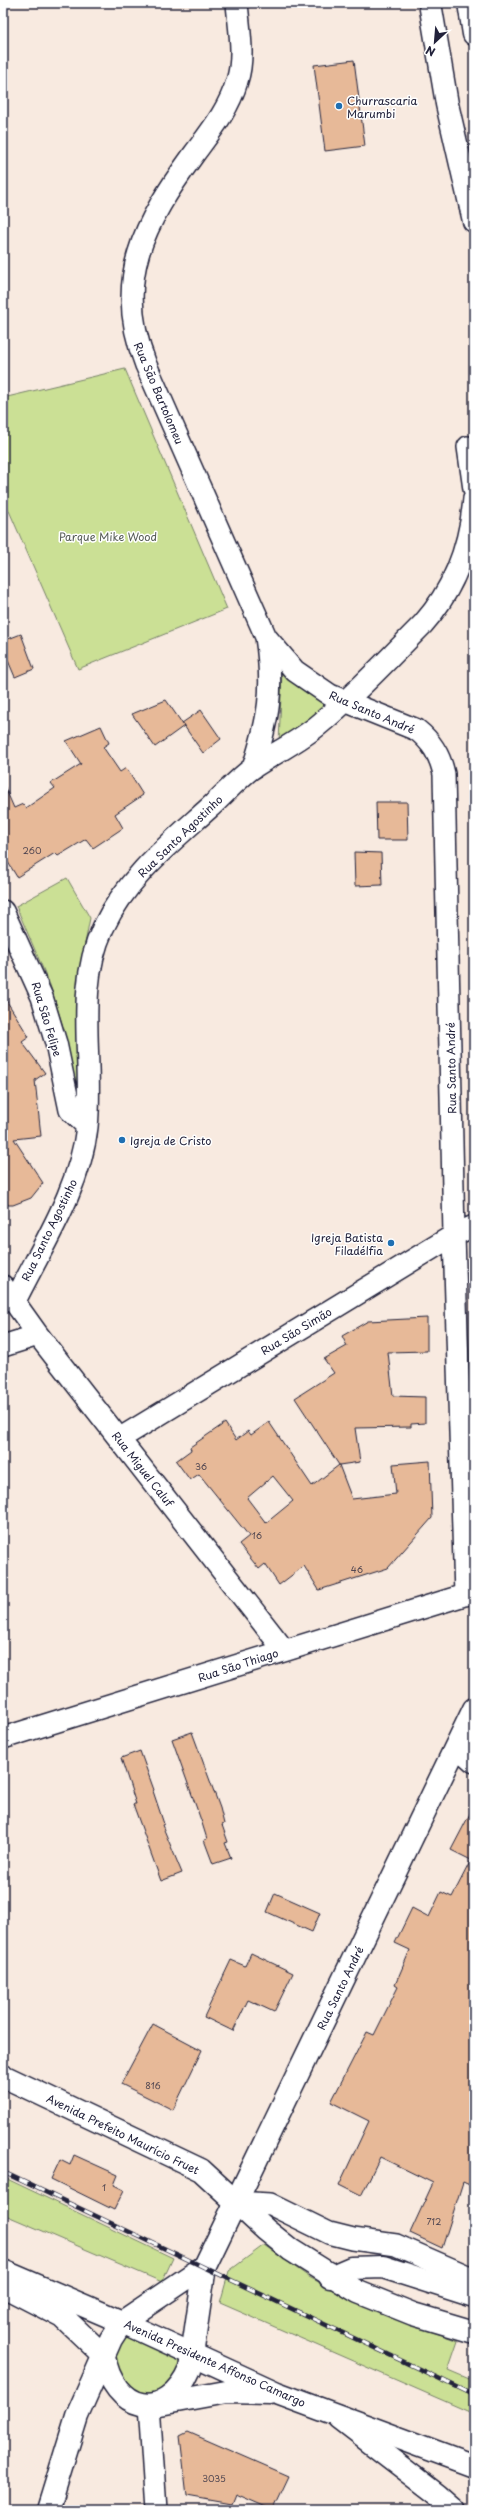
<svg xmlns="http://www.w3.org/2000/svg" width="477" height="2513" viewBox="0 0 477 2513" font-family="'Playpen Sans',sans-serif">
	<rect width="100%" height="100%" fill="#f8eae0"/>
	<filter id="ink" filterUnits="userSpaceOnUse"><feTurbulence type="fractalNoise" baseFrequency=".025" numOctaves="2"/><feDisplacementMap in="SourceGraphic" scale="8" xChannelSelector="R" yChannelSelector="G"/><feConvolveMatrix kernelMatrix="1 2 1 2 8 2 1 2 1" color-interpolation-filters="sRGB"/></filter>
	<g filter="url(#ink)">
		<path fill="#cbe095" stroke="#768168" d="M 125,369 L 227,609 L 78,669 L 3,497 L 3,398 Z
			M 282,671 L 330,703 L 279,743 Z
			M 67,878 L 90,918 L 78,979 L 79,1109 L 63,1027 L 50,985 L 16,906 Z
			M 3,2177 L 173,2258 L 162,2282 L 3,2214 Z
			M 264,2245 L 309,2277 L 369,2308 L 458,2341 L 448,2370 L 474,2381 L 474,2414 L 220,2303 L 229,2271 Z
			M 126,2331 L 182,2357 L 180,2370 L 167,2391 C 131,2398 123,2386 114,2354 Z"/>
		<path fill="#e7b998" stroke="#22223b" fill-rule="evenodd" d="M 354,60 L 365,146 L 325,151 L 314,65 Z
			M 21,634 L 34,669 L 15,677 L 3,649 L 3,641 Z
			M 166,700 L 184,726 L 155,747 L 132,714 Z
			M 201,710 L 221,739 L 203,753 L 182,723 Z
			M 101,726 L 109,743 L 103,747 L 120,772 L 126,768 L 143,795 L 115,814 L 123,828 L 93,848 L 86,839 L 58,856 L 55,853 L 17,877 L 3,854 L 3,783 L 14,808 L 23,804 L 26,808 L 55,788 L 51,783 L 81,764 L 66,741 Z
			M 376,802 L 407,802 L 408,840 L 377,840 Z
			M 354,852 L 381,853 L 382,885 L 355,886 Z
			M 3,995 L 29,1037 L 22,1042 L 45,1073 L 35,1080 L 41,1136 L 14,1139 L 43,1183 L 31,1198 L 13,1205 L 8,1205 L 3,1197 Z
			M 427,1318 L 427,1351 L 388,1352 L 393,1396 L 425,1397 L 425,1423 L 411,1424 L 411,1427 L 355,1428 L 360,1462 L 339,1465 L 295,1398 L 334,1373 L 324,1359 L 347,1346 L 342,1336 L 368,1321 Z
			M 269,1422 L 312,1486 L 339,1465 L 352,1499 L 396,1494 L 393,1464 L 430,1461 L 432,1518 L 388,1568 L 319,1590 L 304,1566 L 279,1585 L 265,1564 L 259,1569 L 239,1544 L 249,1536 L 199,1474 L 190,1480 L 176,1461 L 191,1450 L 190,1447 L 225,1423 L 236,1440 L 248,1431 L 251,1435 ZM 273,1476 L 293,1501 L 266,1523 L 247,1498 Z
			M 192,1732 L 220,1808 L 224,1824 L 222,1825 L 228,1842 L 225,1843 L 231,1858 L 213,1864 L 204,1840 L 207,1839 L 202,1823 L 172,1739 Z
			M 140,1751 L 154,1790 L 153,1791 L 164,1824 L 162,1825 L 182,1873 L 161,1881 L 133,1804 L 136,1804 L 121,1758 Z
			M 474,1806 L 474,2187 L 463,2182 L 442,2248 L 410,2233 L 433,2183 L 380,2157 L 361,2196 L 339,2185 L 369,2121 L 331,2102 L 367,2032 L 374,2035 L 398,1987 L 395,1985 L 410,1950 L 395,1943 L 412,1908 L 429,1917 L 441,1892 L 452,1897 L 471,1860 L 451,1850 Z
			M 275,1893 L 320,1913 L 312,1932 L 267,1912 Z
			M 251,1953 L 293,1973 L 274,2012 L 248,2000 L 233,2031 L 204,2017 L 231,1960 L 245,1966 Z
			M 153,2024 L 202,2050 L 173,2110 L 121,2084 Z
			M 74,2155 L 118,2175 L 114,2185 L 124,2190 L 114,2210 L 51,2179 L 60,2160 L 70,2165 Z
			M 188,2432 L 289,2476 L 273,2510 L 236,2494 L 232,2504 L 187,2496 L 180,2436 Z"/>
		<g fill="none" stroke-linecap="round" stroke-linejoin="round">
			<g stroke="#22223b" stroke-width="24">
				<path id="minor" d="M 237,3 C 239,28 245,57 237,81 C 229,109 211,131 194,154 C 144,223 112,280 146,365 L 266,637 C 274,690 269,718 253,768
					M 468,447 L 474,489
					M 266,637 L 295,671 L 330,695 L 417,730 C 432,742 440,755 444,774 L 454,1235 L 465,1595
					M 3,911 L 42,997 L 56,1043 L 70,1110 L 87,1126
					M 3,1286 L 38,1335 L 284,1650
					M 15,1301 C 42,1246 80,1189 87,1127 C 94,1062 74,990 103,928 C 126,879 168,845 208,809 C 223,796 237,779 254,767 C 276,752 300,741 321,723 C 357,693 389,658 423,624 C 455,588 470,546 474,498
					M 3,1346 L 38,1335
					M 119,1439 L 454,1235 L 474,1226
					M 3,1738 L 474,1592
					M 457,1747 L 474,1762
					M 236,2202 L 270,2204 L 329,2233 L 353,2239 L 396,2245 L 474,2279
					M 149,2405 L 156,2510
					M 339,2419 L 438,2495 L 455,2510"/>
			</g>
			<g stroke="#22223b" stroke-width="25">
				<path id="tertiary" d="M 104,2356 C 113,2411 166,2425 190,2369 L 205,2266 L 474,1709
					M 48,2510 L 77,2416 L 111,2339 L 122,2322 L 205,2266"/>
			</g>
			<g stroke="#22223b" stroke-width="25">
				<path id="secondary" d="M 430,3 L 447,104 L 474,221"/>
			</g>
			<g stroke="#22223b" stroke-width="25">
				<path id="primary" d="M 3,2076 L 201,2170 L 266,2230 L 291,2250 L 358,2292 L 413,2314 L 474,2332
					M 3,2271 L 122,2322 L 277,2393 L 474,2466
					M 3,2286 L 63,2317 L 104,2356
					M 160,2404 L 226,2392 L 270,2393"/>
			</g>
			<g stroke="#22223b" stroke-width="25">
				<path id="trunk" d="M 330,2277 L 351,2268 L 383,2267 L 474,2296"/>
			</g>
			<g stroke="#22223b" stroke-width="25">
				<path id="motorway" d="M 469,3 L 474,34"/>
			</g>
			<use href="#minor" stroke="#fff" stroke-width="21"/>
			<use href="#tertiary" stroke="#fff" stroke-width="22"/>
			<use href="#secondary" stroke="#fff" stroke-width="22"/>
			<use href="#primary" stroke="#fff" stroke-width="22"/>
			<use href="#trunk" stroke="#fff" stroke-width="22"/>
			<use href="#motorway" stroke="#fff" stroke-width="22"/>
			<g stroke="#22223b" stroke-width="4.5">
				<path id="rail" d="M 3,2172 L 474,2395"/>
			</g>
			<use href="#rail" stroke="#fff" stroke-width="3" stroke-dasharray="9" stroke-linecap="butt"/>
		</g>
	</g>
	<g fill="#1f6fb2" stroke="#fff" stroke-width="1.5">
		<circle cx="339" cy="106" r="4"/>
		<circle cx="122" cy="1140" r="4"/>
		<circle cx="391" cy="1243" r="4"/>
	</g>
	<g text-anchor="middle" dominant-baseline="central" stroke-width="3" stroke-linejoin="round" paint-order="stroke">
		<g font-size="9" fill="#534852">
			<text x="32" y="850">260</text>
			<text x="201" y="1466">36</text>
			<text x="257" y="1535">16</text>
			<text x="357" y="1569">46</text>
			<text x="153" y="2085">816</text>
			<text x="104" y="2187">1</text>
			<text x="434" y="2221">712</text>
			<text x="214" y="2478">3035</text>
		</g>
		<g font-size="11" fill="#22223b" stroke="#fff" text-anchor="start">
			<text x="347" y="100">Churrascaria<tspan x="347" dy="13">Marumbi</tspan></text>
			<text x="130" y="1140">Igreja de Cristo</text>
			<text x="383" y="1237" text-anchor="end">Igreja Batista<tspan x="383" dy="13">Filadélfia</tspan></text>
		</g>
		<g font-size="11" fill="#22223b" stroke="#fff">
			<text transform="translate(159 393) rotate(67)">Rua São Bartolomeu</text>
			<text transform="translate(372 712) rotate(23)">Rua Santo André</text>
			<text transform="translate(180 836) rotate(-44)">Rua Santo Agostinho</text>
			<text transform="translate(47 1019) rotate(73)">Rua São Felipe</text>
			<text transform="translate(451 1068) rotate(-91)">Rua Santo André</text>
			<text transform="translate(49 1230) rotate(-64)">Rua Santo Agostinho</text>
			<text transform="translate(296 1331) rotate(-31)">Rua São Simão</text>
			<text transform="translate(143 1469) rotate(52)">Rua Miguel Caluf</text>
			<text transform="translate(238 1665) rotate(-18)">Rua São Thiago</text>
			<text transform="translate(340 1988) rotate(-64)">Rua Santo André</text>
			<text transform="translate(123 2134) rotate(26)">Avenida Prefeito Maurício Fruet</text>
			<text transform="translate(215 2363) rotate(24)">Avenida Presidente Affonso Camargo</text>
		</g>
		<g font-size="11" fill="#555b56" stroke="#fff">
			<text x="108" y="536">Parque Mike Wood</text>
		</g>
	</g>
	<rect width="477" height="2513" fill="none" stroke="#fff" stroke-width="16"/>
	<rect x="8" y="8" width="461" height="2497" fill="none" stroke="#22223b" stroke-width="1.5" filter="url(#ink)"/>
	<g transform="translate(435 42) rotate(206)" stroke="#ffffff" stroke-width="3" paint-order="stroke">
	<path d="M0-3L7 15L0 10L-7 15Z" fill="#22223b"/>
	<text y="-6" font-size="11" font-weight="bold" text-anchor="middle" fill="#22223b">N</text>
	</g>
</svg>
